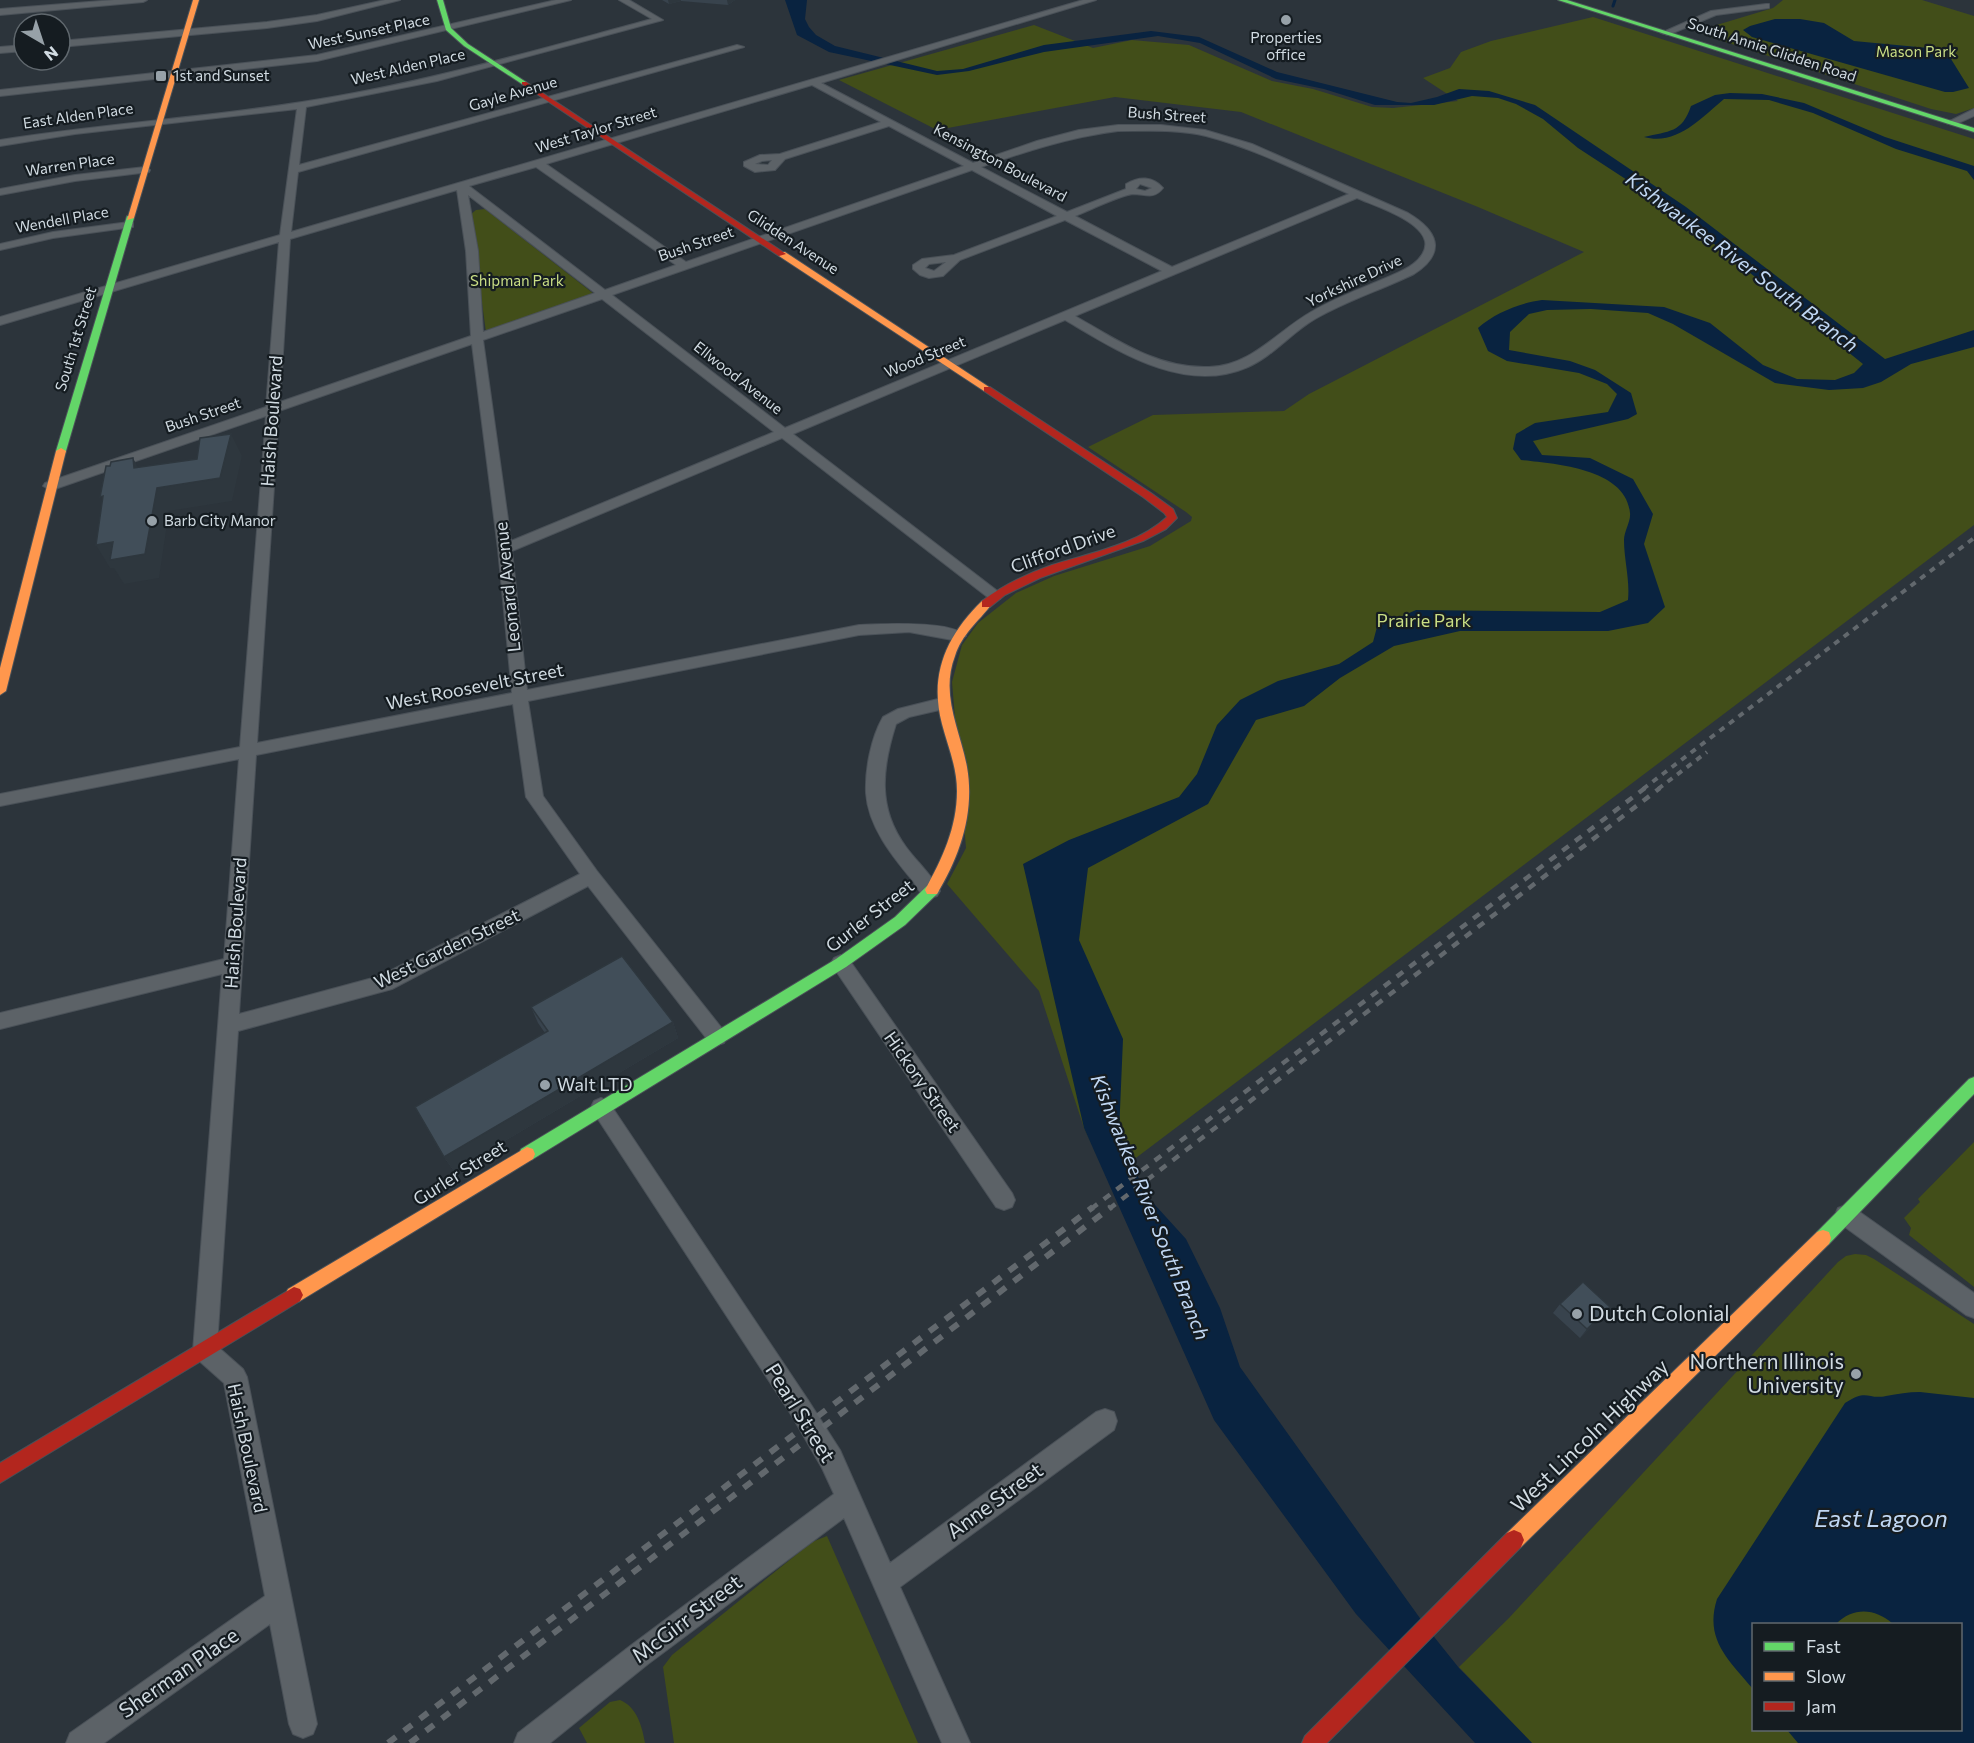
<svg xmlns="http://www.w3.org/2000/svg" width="1974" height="1743" font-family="Commissioner,sans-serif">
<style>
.green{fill:#424e19;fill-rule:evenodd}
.water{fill:#092340}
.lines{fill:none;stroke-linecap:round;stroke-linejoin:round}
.stream{stroke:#092340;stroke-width:3}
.street-casing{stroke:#4a5158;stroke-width:2}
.fast-casing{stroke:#4a5158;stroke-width:2}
.slow-casing{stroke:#4a5158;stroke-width:2}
.jam-casing{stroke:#4a5158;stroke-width:2}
.street{fill:#5c6267;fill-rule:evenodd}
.fast{fill:#63d668;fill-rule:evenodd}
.slow{fill:#ff974d;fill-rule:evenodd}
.jam{fill:#b3261e;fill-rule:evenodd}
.rail-far2{stroke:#62686d;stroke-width:4;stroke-dasharray:6 6;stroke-linecap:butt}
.rail-far1{stroke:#62686d;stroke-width:4.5;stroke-dasharray:8 8;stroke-linecap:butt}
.rail{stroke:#62686d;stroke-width:6;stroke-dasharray:10 10;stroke-linecap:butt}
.wall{fill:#38434d}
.shaded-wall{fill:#2e373e}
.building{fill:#414e59;stroke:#2e373e;stroke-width:1.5}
.poi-dot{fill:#97a1a8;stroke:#151c21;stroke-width:2}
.labels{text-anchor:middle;stroke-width:4.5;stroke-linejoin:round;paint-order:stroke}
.far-street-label{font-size:15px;fill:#d1dbe2;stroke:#151c21}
.far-poi-label{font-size:15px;fill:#d1dbe2;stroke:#151c21;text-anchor:start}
.far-park-label{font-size:15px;fill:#cade85;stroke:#151c21}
.street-label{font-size:18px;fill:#d1dbe2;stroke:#151c21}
.park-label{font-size:18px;fill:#cade85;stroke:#151c21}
.poi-label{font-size:18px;fill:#d1dbe2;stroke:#151c21;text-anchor:start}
.water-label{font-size:20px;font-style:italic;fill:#c0d7f3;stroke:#151c21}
.near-poi-label{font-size:21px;fill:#d1dbe2;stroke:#151c21;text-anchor:start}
.near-street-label{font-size:21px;fill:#d1dbe2;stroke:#151c21}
.near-water-label{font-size:24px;font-style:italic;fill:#c0d7f3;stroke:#151c21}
</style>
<rect width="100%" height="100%" fill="#2c343b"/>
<!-- green -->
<path class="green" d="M1783,0H1922L1974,16V108L1956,114L1931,109L1704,35L1703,31L1710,27L1773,8Z
M1593,17L1974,139V525L1108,1179L1084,1128L1039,991L947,884L966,848L952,682L962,645L978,623L1016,593L1054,576L1150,546L1191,521L1192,517L1186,512L1088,447L1153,415L1284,411L1309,394L1584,252L1478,207L1241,112L1115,97L937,130L839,80L1034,25L1093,48L1132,40L1189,45L1272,81L1313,89L1372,107L1393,108L1458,101L1423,78L1450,68L1461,52L1491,41Z
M485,209L594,294L486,332L470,215L476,210Z
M1974,1142V1287L1909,1235L1911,1228L1904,1218L1920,1202L1918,1199Z
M1855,1254L1866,1255L1874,1259L1974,1324V1743H1532L1459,1667L1509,1618L1838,1262L1846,1256ZM1754,1624H1960V1730H1754Z
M827,1536L918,1743H674L663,1667L672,1655L812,1542Z
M620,1700C637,1707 642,1726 645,1743H587L579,1728L610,1702Z"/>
<!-- water -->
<path class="water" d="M785,0H807L805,19L809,27L816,35L835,46L937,71L963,69L1044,45L1151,31L1199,37L1277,72L1397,102L1411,103L1437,97L1459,89L1489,91L1535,105L1686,207L1885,359L1974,330V347L1911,364L1881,382L1863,388L1829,390L1775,383L1673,324L1648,313L1591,309L1547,310L1529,314L1510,332L1509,350L1570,361L1595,370L1631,393L1637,414L1628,419L1533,441L1542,455L1590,458L1633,479L1653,514L1644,544L1665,607L1648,623L1608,631H1460L1394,646L1340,678L1304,706L1256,720L1208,804L1088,868L1079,940L1123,1039L1119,1133L1146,1195L1186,1239L1220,1308L1240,1367L1427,1628L1459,1668L1532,1743H1475L1356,1614L1214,1420L1084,1128L1023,864L1069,840L1179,797L1197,774L1217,725L1240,700L1278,681L1339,664L1373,642L1377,627L1416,610L1600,612L1628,600C1630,579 1624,560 1624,540C1624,531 1631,521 1630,513C1626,468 1554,464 1521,460L1513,449L1516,434L1535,423L1608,412L1617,394L1607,384L1579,373L1507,361L1488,351L1478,328C1495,313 1520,303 1542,300L1664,307L1710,323L1763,365L1797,379L1835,380L1854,373L1863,364L1667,206L1578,148L1543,119L1516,104L1498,98L1472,96L1434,105H1375L1324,89L1276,79L1200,43L1158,36L1044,52L969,71L937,75L829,52L797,35Z
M1775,19H1800L1824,23L1854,41L1928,48L1951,59L1969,88L1953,92H1945L1752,37L1743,30L1750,26Z
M1730,93L1762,94L1804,103L1885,137L1974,166V180L1967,171L1896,149L1813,113L1769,100L1724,99C1701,118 1677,146 1644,137C1669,131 1682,133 1691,106L1715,95Z
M1920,1392L1974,1398V1743H1798L1787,1730H1960V1624H1893C1875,1608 1853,1607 1836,1624H1754L1753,1689C1729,1660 1704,1640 1717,1599L1845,1403C1868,1388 1867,1400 1886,1396C1898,1394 1908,1392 1920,1392Z"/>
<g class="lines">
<!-- stream -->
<path class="stream" d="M1613,6L1615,0"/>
<defs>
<path id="street" d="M114,0H147L143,2L0,15V9Z
M385,0H400L317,21L267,28L60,47V41L267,22L317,15Z
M556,0H571L317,61L0,96V90L317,55Z
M619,0H629L663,20L437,81L306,107L299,165L737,45L744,47L298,172L291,232L1083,0H1096L821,83L973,163L1037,141L1079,130L1118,125H1161L1205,130L1252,144L1408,213C1437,230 1448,252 1414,274C1381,290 1346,301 1315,319C1291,333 1273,356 1248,367C1184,395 1118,351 1065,320L793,434L1000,593L1002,596L1000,599H990L782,438L512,551L527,690L859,625C879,624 953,620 966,636L958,641L909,632L859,635L528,701L543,796L597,871L724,1031L727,1037L724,1043L717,1045L710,1043L588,886L392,989L238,1031L217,1346L243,1369L247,1377L317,1724L313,1734L303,1738L293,1734L289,1724L270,1624L104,1743H66L70,1733L265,1596L224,1383L197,1359L193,1351L222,974L0,1029V1013L224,959L239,759L0,806V794L240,747L266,416L55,489L50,490L43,486L45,483L266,407L279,242L0,325V317L280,235L297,109L75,134L0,146V140C100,124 202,118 302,102C421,84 536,50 652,19ZM812,85L881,122L780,154L760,155L744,162V166L755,172L775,170L785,159L889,126L964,166L686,262L546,164ZM1118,131C1147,131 1178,129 1206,136C1256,149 1302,173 1349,194L1172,267L1075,216C1088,211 1121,195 1133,194C1145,194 1154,200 1163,188C1153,176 1139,176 1126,184V189L1067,212L981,167C1027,151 1070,137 1118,131ZM772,160L768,165L755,164L762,161ZM536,167L676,265L605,290L469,186ZM972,170L1057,216L954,255L922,259L913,265V269L920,275L929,278L943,276L960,260L1065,220L1162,271L785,428L612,295ZM1140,184L1152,188L1145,191L1136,189ZM457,190L466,251L471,336L280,402L290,239ZM468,195L595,293L483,332L478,251ZM1357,198C1375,206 1420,220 1425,241C1427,250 1420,259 1413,264C1404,271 1392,275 1381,280C1357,290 1333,299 1311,312C1276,332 1251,366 1209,367C1158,369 1117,340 1075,316ZM946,262L934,271L925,268L929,264ZM602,299L774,432L511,541L483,340ZM472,344L498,549L512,693L257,743L279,411ZM513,704L526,797L580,874L380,976L239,1014L256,755Z
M1766,4H1769V8L1716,15L1668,35L1661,33L1711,11Z
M24,45V51L0,53V47Z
M1974,109V116L1954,125L1946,123Z
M145,167L150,170L149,172L75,181L0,195V189L75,175Z
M129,222L133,223V227L53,238L0,250V244L53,232Z
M942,698L948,700L950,704L948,708L909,717L896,724C882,768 877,808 906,847C917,862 932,875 940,891L937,896C933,897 929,899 924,896C920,893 916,886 913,881C892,856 868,826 866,793C865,769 871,738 883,717L898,709Z
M841,955L848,958L1012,1193L1015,1200L1012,1207L1004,1210L996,1207L834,968L831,963L834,958Z
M601,1098L608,1101L808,1400L840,1450L890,1563L1096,1412L1105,1409L1114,1412L1117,1421L1114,1430L900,1587L970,1743H942L844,1518L648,1664L550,1743H514L518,1733L630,1646L834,1494L822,1468L792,1416L594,1113L591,1107L594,1101Z
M1846,1205L1854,1208L1974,1293V1318L1966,1315L1838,1222L1835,1215L1838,1208Z"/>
<path id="fast" d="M437,0H443L451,28L468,44L526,82V84H522L464,46L446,30Z
M1558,0H1567L1974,128V132Z
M127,216L134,218L66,451L65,453H57L56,451Z
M932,885L937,886L939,890L937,894L905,925L846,967L533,1159L527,1161L521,1159L519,1154L521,1149L836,959L895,917L927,886Z
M1974,1077V1094L1829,1244L1823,1246L1817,1244L1815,1238L1817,1232L1969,1079Z"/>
<path id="slow" d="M193,0H199L134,218L127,220Z
M779,252H785L992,389L984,391L779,256Z
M61,448L66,451L6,691L0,695V668L56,451Z
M986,600L992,604C978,622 962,634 955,656C940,695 960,729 967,767C975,812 960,856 937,894H927L925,890C942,859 957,828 957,791C957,767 948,747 942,724C929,675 946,636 982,601Z
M527,1147L533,1149L535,1154L533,1159L300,1301L294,1303L288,1301L285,1295L288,1289Z
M1823,1230L1829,1232L1831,1238L1829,1244L1521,1547L1514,1550L1507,1547L1504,1540L1507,1533L1817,1232Z"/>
<path id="jam" d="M522,82H526L786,254L779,256L522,84Z
M984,387H990L1151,493L1173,509L1177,518L1166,529L1143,541L1040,578L1005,595L990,607H982V601C1004,585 1026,574 1052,565C1089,553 1137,545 1167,517L1164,513L1143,497L984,391Z
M294,1287L300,1289L303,1295L300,1301L0,1483V1463Z
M1514,1530L1521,1533L1524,1540L1521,1547L1327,1743H1302L1305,1736L1507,1533Z"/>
</defs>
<!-- street casing -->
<use href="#street" class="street-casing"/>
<!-- fast casing -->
<use href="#fast" class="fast-casing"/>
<!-- slow casing -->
<use href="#slow" class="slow-casing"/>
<!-- jam casing -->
<use href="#jam" class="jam-casing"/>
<!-- street -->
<use href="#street" class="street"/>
<!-- fast -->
<use href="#fast" class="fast"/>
<!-- slow -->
<use href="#slow" class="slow"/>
<!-- jam -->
<use href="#jam" class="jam"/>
<!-- rail-far2 -->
<path class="rail-far2" d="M1643,789L1974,538
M1658,789L1707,752"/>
<!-- rail-far1 -->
<path class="rail-far1" d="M1091,1209L1645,788
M1109,1209L1660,788"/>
<!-- rail -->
<path class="rail" d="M388,1743L1093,1207
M410,1743L1111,1207"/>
</g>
<!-- wall -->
<path class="wall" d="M662,0H735L728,5L681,1L669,4Z
M531,1007L673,1022L678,1038L454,1171L444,1157L545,1033L538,1023Z
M1560,1304L1610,1307L1580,1338L1553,1313Z"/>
<!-- shaded-wall -->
<path class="shaded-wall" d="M668,0H681V1L669,4Z
M727,0H735L728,5Z
M231,434L242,456L232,501L169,511L159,578L124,584L114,568H110L96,545L113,542L157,488Z
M133,458L145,481L134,468Z
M673,1022L678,1038L454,1171L444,1157Z
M1610,1307L1602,1316L1580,1338L1587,1329Z"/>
<!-- building -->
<path class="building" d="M231,434L220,478L157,488L145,554L110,560L113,542L96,545L103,496L100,497L106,466H110L111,462L133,458L134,468L197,459L200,438Z
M622,956L673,1022L444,1157L415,1107L548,1031L531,1007Z
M1583,1282L1610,1307L1587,1329L1560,1304Z"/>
<!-- markers -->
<g class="poi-dot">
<circle cx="1286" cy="20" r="6"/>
<rect x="155" y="70" width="12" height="12" rx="3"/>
<circle cx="152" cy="521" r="6"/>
<circle cx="545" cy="1085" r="6"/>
<circle cx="1577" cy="1314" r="6"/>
<circle cx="1856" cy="1374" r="6"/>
</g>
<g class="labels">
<!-- far-street labels -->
<g class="far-street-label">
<text transform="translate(369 32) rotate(-12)" y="5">West Sunset Place</text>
<text transform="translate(1772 50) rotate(18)" y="5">South Annie Glidden Road</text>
<text transform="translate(408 67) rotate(-13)" y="5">West Alden Place</text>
<text transform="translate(513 94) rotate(-16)" y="5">Gayle Avenue</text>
<text transform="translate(1167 115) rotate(4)" y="5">Bush Street</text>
<text transform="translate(78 116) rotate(-8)" y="5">East Alden Place</text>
<text transform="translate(596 130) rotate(-17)" y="5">West Taylor Street</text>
<text transform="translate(1000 163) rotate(28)" y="5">Kensington Boulevard</text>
<text transform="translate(70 165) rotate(-8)" y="5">Warren Place</text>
<text transform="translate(62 220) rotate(-10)" y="5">Wendell Place</text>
<text transform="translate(793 242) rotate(33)" y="5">Glidden Avenue</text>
<text transform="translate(696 244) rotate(-19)" y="5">Bush Street</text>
<text transform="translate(1354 281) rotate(-25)" y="5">Yorkshire Drive</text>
<text transform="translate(76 339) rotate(-73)" y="5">South 1st Street</text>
<text transform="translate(925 357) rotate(-22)" y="5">Wood Street</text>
<text transform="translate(738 378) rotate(38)" y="5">Ellwood Avenue</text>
<text transform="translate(203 415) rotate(-19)" y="5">Bush Street</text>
</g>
<!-- far-poi labels -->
<g class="far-poi-label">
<text x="1286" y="43" text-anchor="middle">Properties<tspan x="1286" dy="17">office</tspan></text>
<text x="173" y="81">1st and Sunset</text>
<text x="164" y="526">Barb City Manor</text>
</g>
<!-- far-park labels -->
<g class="far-park-label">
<text x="1916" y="57">Mason Park</text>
<text x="517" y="286">Shipman Park</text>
</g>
<!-- street labels -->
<g class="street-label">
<text transform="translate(272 421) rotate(-86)" y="6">Haish Boulevard</text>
<text transform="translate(1063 549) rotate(-20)" y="6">Clifford Drive</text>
<text transform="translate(508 587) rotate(-96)" y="6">Leonard Avenue</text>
<text transform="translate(475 687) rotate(-11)" y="6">West Roosevelt Street</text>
<text transform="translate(870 916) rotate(-38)" y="6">Gurler Street</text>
<text transform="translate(236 923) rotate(-86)" y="6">Haish Boulevard</text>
<text transform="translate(447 949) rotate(-26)" y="6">West Garden Street</text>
<text transform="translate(922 1082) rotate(55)" y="6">Hickory Street</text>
<text transform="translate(460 1173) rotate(-32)" y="6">Gurler Street</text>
<text transform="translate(247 1448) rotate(78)" y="6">Haish Boulevard</text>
</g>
<!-- park labels -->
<g class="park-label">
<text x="1424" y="627">Prairie Park</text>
</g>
<!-- poi labels -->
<g class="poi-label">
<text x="557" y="1091">Walt LTD</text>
</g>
<!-- water labels -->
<g class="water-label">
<text transform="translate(1742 262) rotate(37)" y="7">Kishwaukee River South Branch</text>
<text transform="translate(1150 1207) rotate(68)" y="7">Kishwaukee River South Branch</text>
</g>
<!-- near-poi labels -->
<g class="near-poi-label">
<text x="1589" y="1321">Dutch Colonial</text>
<text x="1844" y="1369" text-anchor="end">Northern Illinois<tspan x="1844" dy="24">University</tspan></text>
</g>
<!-- near-street labels -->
<g class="near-street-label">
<text transform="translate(800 1413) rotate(58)" y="7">Pearl Street</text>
<text transform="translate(1590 1436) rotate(-44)" y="7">West Lincoln Highway</text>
<text transform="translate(995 1501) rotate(-36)" y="7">Anne Street</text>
<text transform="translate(687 1619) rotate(-37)" y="7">McGirr Street</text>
<text transform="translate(179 1673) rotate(-35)" y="7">Sherman Place</text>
</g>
<!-- near-water labels -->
<g class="near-water-label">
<text x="1881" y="1527">East Lagoon</text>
</g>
</g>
<!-- legend -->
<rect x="1752" y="1623" width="210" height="108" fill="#151c21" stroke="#60686e" stroke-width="1.5"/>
<rect x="1764" y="1642" width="30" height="9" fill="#63d668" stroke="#60686e" stroke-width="1.5"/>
<text x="1806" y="1653" font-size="18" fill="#d1dbe2">Fast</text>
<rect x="1764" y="1672" width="30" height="9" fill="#ff974d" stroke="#60686e" stroke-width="1.5"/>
<text x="1806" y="1683" font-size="18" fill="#d1dbe2">Slow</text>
<rect x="1764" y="1702" width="30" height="9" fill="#b3261e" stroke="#60686e" stroke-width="1.5"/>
<text x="1806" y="1713" font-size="18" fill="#d1dbe2">Jam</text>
<!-- north arrow -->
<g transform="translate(42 42) rotate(141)"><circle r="28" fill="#151c21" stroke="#60686e" stroke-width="1.5"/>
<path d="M0-4.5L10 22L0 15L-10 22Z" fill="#97a1a8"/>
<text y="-9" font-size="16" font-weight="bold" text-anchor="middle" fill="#d1dbe2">N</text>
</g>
</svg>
